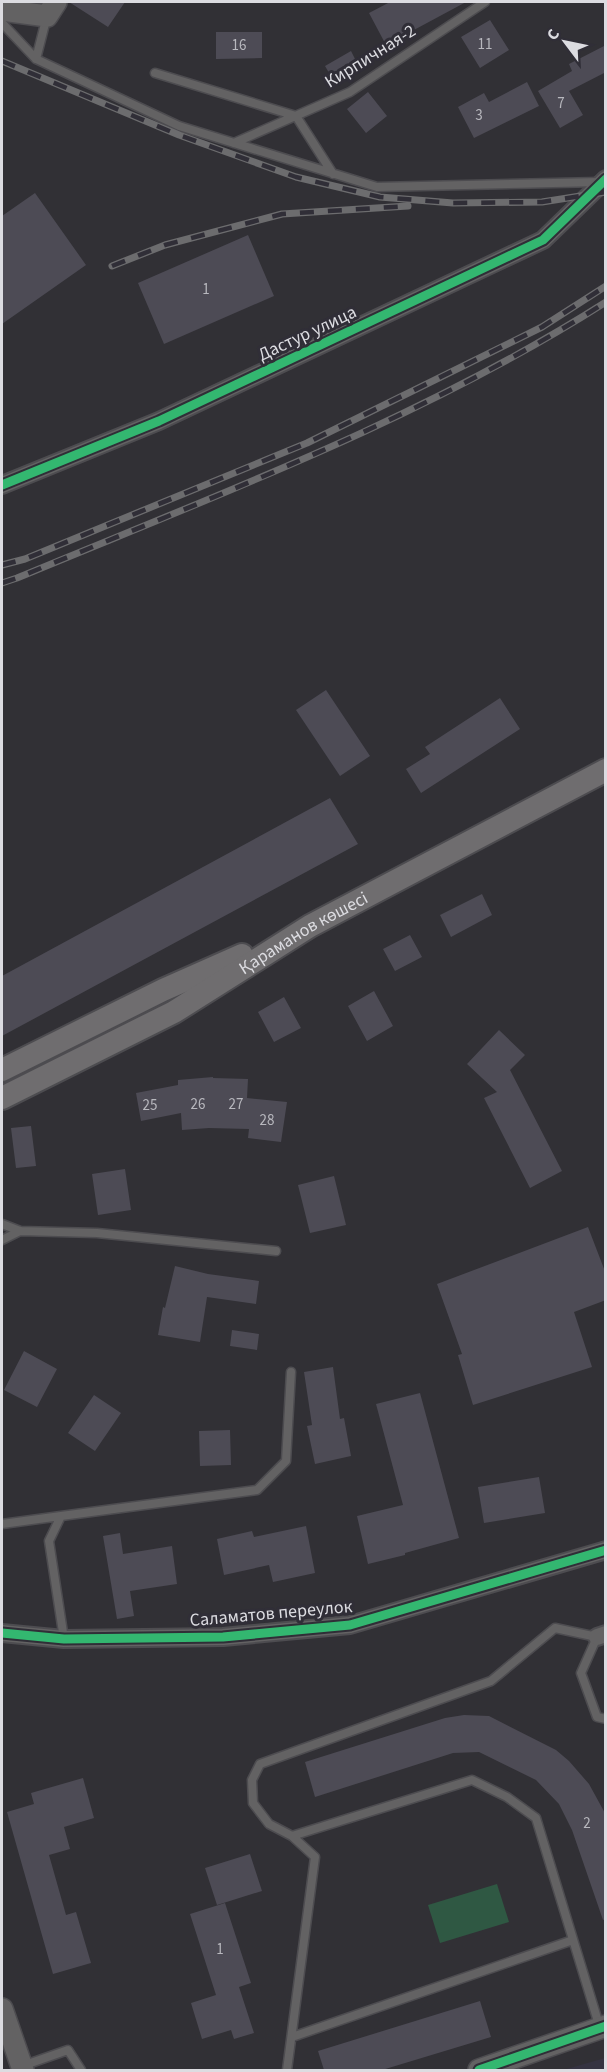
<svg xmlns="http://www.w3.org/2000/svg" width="607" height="2072" font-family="'Source Sans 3',sans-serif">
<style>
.built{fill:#353341}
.green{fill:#2f5843}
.building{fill:#4d4b55}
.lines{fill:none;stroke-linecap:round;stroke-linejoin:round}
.service-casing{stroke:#4d4c50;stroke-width:11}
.minor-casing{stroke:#4d4c50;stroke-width:20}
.tertiary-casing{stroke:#4d4c50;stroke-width:24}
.secondary-casing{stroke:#4d4c50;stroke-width:26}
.service{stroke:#636263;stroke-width:8}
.minor{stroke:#636263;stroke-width:16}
.tertiary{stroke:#636263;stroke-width:21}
.secondary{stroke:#6f6d6f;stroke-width:22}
.rail-casing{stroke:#6c6c6e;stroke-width:7}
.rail{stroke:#302e37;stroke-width:4.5;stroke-dasharray:14;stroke-linecap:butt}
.cycleway-casing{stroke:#302e37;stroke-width:13}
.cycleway{stroke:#33b770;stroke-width:9}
.labels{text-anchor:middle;stroke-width:6;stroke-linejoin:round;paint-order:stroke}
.number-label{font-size:15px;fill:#b8b8be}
.street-label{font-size:18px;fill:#dcdce1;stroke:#302e37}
</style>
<rect width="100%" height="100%" fill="#313035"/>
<!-- built -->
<path class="built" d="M605,2058V2070H563Z"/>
<!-- green -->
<path class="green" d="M497,1884L509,1922L440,1943L428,1905Z"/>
<!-- building -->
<path class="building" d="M69,2H125L108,27Z
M390,2H466L386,45L369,13Z
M490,20L509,50L480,68L461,37Z
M216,32H262V58L216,59Z
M606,45V72L569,91L583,115L560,128L538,91L572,71L569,64Z
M351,51L360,69L335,83L325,66Z
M527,82L539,106L474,138L458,107L484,93L489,102Z
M368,92L387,116L366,133L347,109Z
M35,193L86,265L2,324V216Z
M248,235L274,296L164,344L138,283Z
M326,690L370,756L340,776L296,710Z
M500,698L520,729L421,793L406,769L430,754L425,747Z
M330,798L358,844L2,1036V976Z
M482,894L492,915L451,937L440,915Z
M410,935L422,957L395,971L383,949Z
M374,991L393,1026L367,1041L348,1006Z
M284,997L301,1028L274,1042L258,1012Z
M499,1030L525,1055L510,1070L562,1171L530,1188L484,1098L497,1092L467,1064Z
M213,1077V1078L248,1079L247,1098L287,1102L281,1142L248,1138L249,1129L209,1128L182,1130L181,1113L141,1121L136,1093L178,1085V1080Z
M31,1126L36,1166L16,1168L11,1128Z
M125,1169L131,1210L98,1215L92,1174Z
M334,1176L346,1225L310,1233L298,1185Z
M588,1227L606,1274V1300L574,1312L592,1367L473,1405L458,1355L462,1354L437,1284Z
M175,1266L208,1274L259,1281L256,1304L207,1297L200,1342L158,1335L163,1307L165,1308Z
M232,1330L259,1334L257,1350L230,1346Z
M24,1351L57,1369L37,1407L4,1390Z
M333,1367L340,1419L344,1418L351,1456L315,1464L307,1426L312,1425L304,1372Z
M420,1393L459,1538L405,1553V1555L368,1564L357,1516L403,1505L376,1404Z
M94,1395L121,1413L95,1451L68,1433Z
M230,1430L231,1465L200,1466L199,1431Z
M539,1477L545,1513L484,1523L478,1487Z
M306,1526L315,1573L273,1582L269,1565L224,1575L217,1539L252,1531L254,1537Z
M120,1533L123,1554L172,1546L177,1584L130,1591L134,1616L117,1619L103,1536Z
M464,1715L489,1716L556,1750L569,1761L589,1784L606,1815V1919L603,1920L572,1830L559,1804L536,1780L479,1752L453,1753L315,1797L305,1762L445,1718Z
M83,1778L94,1818L64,1827L70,1849L49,1855L66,1915L76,1912L91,1963L53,1974L7,1812L34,1804L31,1793Z
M250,1854L262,1891L217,1905L205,1868Z
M225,1903L251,1983L239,1987L254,2033L234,2039L231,2030L202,2039L191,2003L216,1995L190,1914Z
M480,2001L491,2037L382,2070H324L318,2051Z"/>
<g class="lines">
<defs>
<path id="service" d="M2,23L36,59L179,126L377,187L600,182
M36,59L47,16
M155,73L296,116L333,174
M234,143L350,92L485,2
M2,1224L20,1231L97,1233L276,1251
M2,1240L20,1231
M2,1524L61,1516
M64,1639L49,1541L61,1516L257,1490L286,1461L291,1372
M292,1836L472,1780L507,1797L536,1818L600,2028
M292,2037L573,1940
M22,2066L68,2050L81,2070
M287,2070L315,1857L292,1836L269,1824L253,1803L252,1780L260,1764L491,1681L555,1628L597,1637L581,1673L597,1717L606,1719"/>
<path id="minor" d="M2,485L159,421L543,240L606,179
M2,1633L64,1639L223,1637L350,1625L606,1550
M597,1637L606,1634"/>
<path id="tertiary" d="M2,10L47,16L56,2
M2,2009L23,2070
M479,2070L606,2026"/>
<g id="secondary">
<path d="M2,1070L163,990L242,955"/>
<path id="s1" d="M2,1098L174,1012L310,926L606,770"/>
</g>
</defs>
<!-- service casing -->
<use href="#service" class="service-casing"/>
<!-- minor casing -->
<use href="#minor" class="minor-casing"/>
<!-- tertiary casing -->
<use href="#tertiary" class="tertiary-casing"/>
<!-- secondary casing -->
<use href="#secondary" class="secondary-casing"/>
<!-- service -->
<use href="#service" class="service"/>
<!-- minor -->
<use href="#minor" class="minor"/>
<!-- tertiary -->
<use href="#tertiary" class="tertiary"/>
<!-- secondary -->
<use href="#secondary" class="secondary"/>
<defs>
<path id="rail" d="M2,61L179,135L296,177L380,197L453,203L542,202L606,192
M112,266L165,245L282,214L408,206
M2,565L25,559L307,443L542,327L606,286
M2,583L17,578C217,495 422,419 606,302"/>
</defs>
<!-- rail casing -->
<use href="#rail" class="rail-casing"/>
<!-- rail -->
<use href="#rail" class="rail"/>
<defs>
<path id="cycleway" d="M2,485L159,421L543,240L606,179
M2,1633L64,1639L223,1637L350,1625L606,1550
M479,2070L606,2026"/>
</defs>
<!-- cycleway casing -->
<use href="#cycleway" class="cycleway-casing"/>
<!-- cycleway -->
<use href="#cycleway" class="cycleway"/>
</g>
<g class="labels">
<!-- number labels -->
<g class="number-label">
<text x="485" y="49">11</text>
<text x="239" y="50">16</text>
<text x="561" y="108">7</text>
<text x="479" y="120">3</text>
<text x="206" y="294">1</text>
<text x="198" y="1109">26</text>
<text x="236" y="1109">27</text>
<text x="150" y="1110">25</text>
<text x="267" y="1125">28</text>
<text x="587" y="1828">2</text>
<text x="220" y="1954">1</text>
</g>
<!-- street labels -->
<g class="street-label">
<text transform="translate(370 56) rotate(-32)" y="6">Кирпичная-2</text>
<text transform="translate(307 333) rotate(-25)" y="6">Дастур улица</text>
<text dy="6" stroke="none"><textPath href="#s1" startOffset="344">Қараманов көшесі</textPath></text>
<text transform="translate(271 1613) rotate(-5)" y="6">Саламатов переулок</text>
</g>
</g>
<!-- border -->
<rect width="607" height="2072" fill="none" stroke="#dcdce1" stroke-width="6"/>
<!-- north arrow -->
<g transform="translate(565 42) rotate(302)" stroke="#302e37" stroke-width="4.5" paint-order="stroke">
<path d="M0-4.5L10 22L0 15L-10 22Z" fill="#dcdce1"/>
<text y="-9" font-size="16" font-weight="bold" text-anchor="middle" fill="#dcdce1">С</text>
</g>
</svg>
